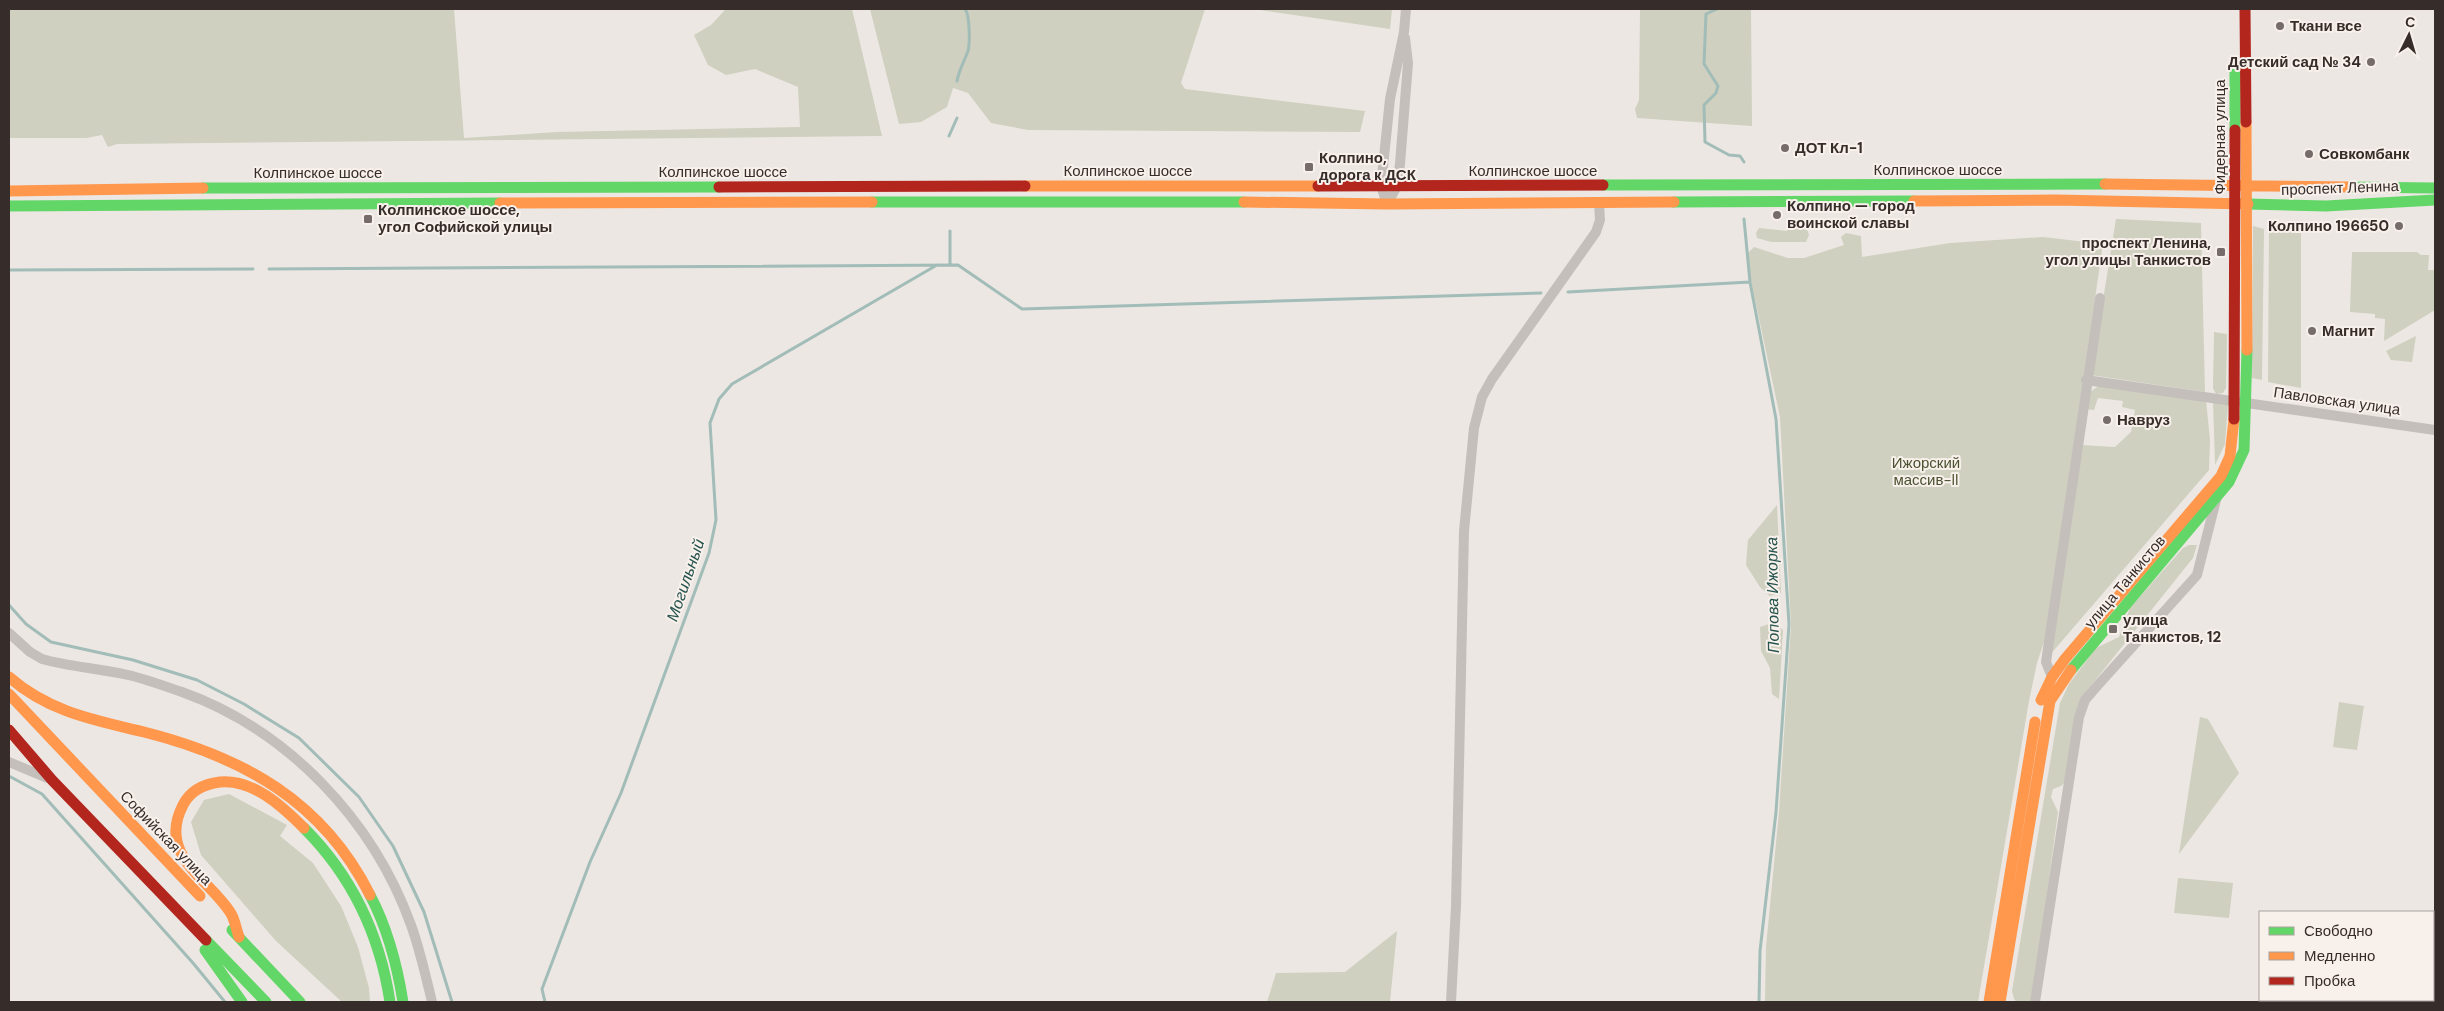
<svg xmlns="http://www.w3.org/2000/svg" width="2444" height="1011" font-family="'DM Sans',sans-serif">
<style>
.green{fill:#cfd0bf}
.lines{fill:none;stroke-linecap:round;stroke-linejoin:round}
.stream{stroke:#a2bcb8;stroke-width:3}
.street{stroke:#c5bfbc;stroke-width:10}
.fast{stroke:#63d668;stroke-width:11}
.slow{stroke:#ff974d;stroke-width:11}
.jam{stroke:#b3261e;stroke-width:11}
.poi-dot{fill:#766d6b;stroke:#f8f0eb;stroke-width:2}
.labels{text-anchor:middle;stroke-width:4;stroke-linejoin:round;paint-order:stroke}
.poi-label{font-size:15px;font-weight:bold;fill:#362c2a;stroke:#f8f0eb;text-anchor:start}
.street-label{font-size:15px;fill:#362c2a;stroke:#f8f0eb}
.park-label{font-size:15px;fill:#4a5131;stroke:#f8f0eb}
.water-label{font-size:16px;font-style:italic;fill:#25534e;stroke:#f8f0eb}
</style>
<rect width="100%" height="100%" fill="#ece7e3"/>
<!-- green -->
<path class="green" d="M9,9H454L464,138L557,132L800,127L798,87L755,69L726,75L708,65L694,35L711,25L724,11V9H852L882,136L117,144L108,147L102,135L86,138H9Z
M870,9H1205L1181,83L1185,89L1365,111L1360,132L1028,130L991,123L968,93L953,88L947,107L921,122L899,124Z
M1253,9H1392L1390,29Z
M1640,9H1751L1752,126L1637,118L1635,109L1639,100Z
M2116,219L2201,223L2205,392L2091,375Z
M1788,222C1799,223 1806,224 1809,235L1806,242H1771L1757,238L1756,233L1759,228L1787,231Z
M2301,222V388L2268,382L2269,224Z
M2253,226L2264,229L2262,380L2252,378Z
M1846,233L1861,236L1862,257L1950,243L2043,237L2103,244L2045,639L2037,663L2029,701L1978,1002H1765L1766,947L1779,812L1791,625L1780,417L1750,276L1748,253L1754,247L1788,258H1804L1844,245L1841,237Z
M2352,252H2417L2421,255H2429L2428,270H2435V310L2384,341L2385,319L2375,318V314L2350,312Z
M2214,332L2227,334L2226,388L2223,393L2216,394L2213,388Z
M2416,336L2412,362L2391,360L2386,351Z
M2100,385L2206,400L2210,440L2209,470L2049,656L2081,445L2115,447L2131,432L2135,410L2122,407L2123,401L2098,398L2094,410L2084,409L2087,394Z
M2213,402L2228,404L2225,444L2215,465Z
M1777,505L1781,593L1770,596L1760,587L1746,565L1748,540Z
M2189,545H2197L2193,558L2085,693L2066,781L2061,786L2053,789L2051,797L2058,812L2033,997L2030,1002H2017L2014,999L2012,991L2060,703L2069,684L2096,648L2119,637L2130,608L2183,548Z
M1772,623L1783,630L1779,699L1772,694L1770,668L1761,651L1760,627Z
M2339,702L2364,706L2357,750L2333,747Z
M2200,717L2208,719L2239,773L2179,854Z
M229,794L287,825L280,836L313,863L341,906L358,947L369,988L370,1002H342L276,941L201,855L191,822L204,800Z
M2178,878L2233,883L2229,918L2174,913Z
M1397,931L1390,1002H1267L1276,973L1345,972Z"/>
<g class="lines">
<!-- stream -->
<path class="stream" d="M1717,9L1706,14L1704,64L1718,86L1716,93L1704,105L1705,142L1729,155L1740,156L1744,162
M957,81C959,70 964,62 968,51C970,44 970,15 965,9
M949,136L957,118
M1744,219L1750,282L1776,419L1789,624L1776,812L1760,951L1759,1002
M950,265V231
M269,269L958,265L1022,309L1541,293
M9,270L253,269
M1568,292L1750,282
M9,605L26,624L51,642L133,660L197,680L244,704L299,738L359,797L393,846L424,912L452,1002
M9,776L42,794L193,963L225,1002
M545,1002L542,989L590,862L621,793L709,553L716,520L710,423L719,399L732,384L937,265"/>
<!-- street -->
<path class="street" d="M1387,204L1381,186L1390,99L1404,32L1406,9
M1387,204L1397,186L1400,164L1408,63L1405,38
M2086,380L2435,430
M9,633L30,652L42,659C70,667 99,668 128,675C146,679 164,686 182,692C288,730 373,820 411,925C420,950 426,977 432,1002
M2052,677L2046,662L2100,298
M9,762L47,778
M1451,1002L1456,906L1464,531L1474,428L1482,397L1492,379L1596,232L1600,220L1599,203
M2035,1002L2079,717L2085,700L2098,685L2197,575L2216,500"/>
<!-- fast -->
<path class="fast" d="M2235,130V65
M1603,185L2105,184
M2349,187L2435,188
M203,188L719,187
M872,202H1244
M1674,202L1914,201
M2248,204L2326,206L2435,200
M9,206L500,203
M2071,670L2229,482L2244,450L2247,350
M304,828C352,876 380,936 390,1002
M370,895C388,929 397,964 403,1002
M232,930L300,1002
M206,940L266,1002
M205,950L242,1002"/>
<!-- slow -->
<path class="slow" d="M2246,122L2247,350
M2105,184L2349,187
M1025,186H1318
M9,191L203,188
M1914,201L2056,200L2248,204
M1244,202L1387,204L1674,202
M500,203L872,202
M9,677C49,712 94,720 144,732C243,757 323,801 370,895
M9,694L200,896
M2041,700L2052,677L2065,659L2221,476L2230,456L2234,419
M239,937C236,929 235,919 230,912C208,878 157,855 183,805C190,791 204,784 220,782C253,779 282,806 304,828
M1989,1002L2035,722
M2000,1002L2050,701L2071,670"/>
<!-- jam -->
<path class="jam" d="M2245,9L2246,122
M1318,186L1603,185
M719,187L1025,186
M2234,419L2235,130
M9,730L52,780L206,940"/>
</g>
<!-- markers -->
<g class="poi-dot">
<circle cx="2280" cy="26" r="5"/>
<circle cx="2371" cy="62" r="5"/>
<circle cx="1785" cy="148" r="5"/>
<circle cx="2309" cy="154" r="5"/>
<rect x="1304" y="162" width="10" height="10" rx="2.5"/>
<circle cx="1777" cy="215" r="5"/>
<rect x="363" y="214" width="10" height="10" rx="2.5"/>
<circle cx="2399" cy="226" r="5"/>
<rect x="2216" y="247" width="10" height="10" rx="2.5"/>
<circle cx="2312" cy="331" r="5"/>
<circle cx="2107" cy="420" r="5"/>
<rect x="2108" y="624" width="10" height="10" rx="2.5"/>
</g>
<g class="labels">
<!-- poi labels -->
<g class="poi-label">
<text x="2290" y="31">Ткани все</text>
<text x="2361" y="67" text-anchor="end">Детский сад № 34</text>
<text x="1795" y="153">ДОТ Кл-1</text>
<text x="2319" y="159">Совкомбанк</text>
<text x="1319" y="163">Колпино,<tspan x="1319" dy="17">дорога к ДСК</tspan></text>
<text x="1787" y="211">Колпино — город<tspan x="1787" dy="17">воинской славы</tspan></text>
<text x="378" y="215">Колпинское шоссе,<tspan x="378" dy="17">угол Софийской улицы</tspan></text>
<text x="2389" y="231" text-anchor="end">Колпино 196650</text>
<text x="2211" y="248" text-anchor="end">проспект Ленина,<tspan x="2211" dy="17">угол улицы Танкистов</tspan></text>
<text x="2322" y="336">Магнит</text>
<text x="2117" y="425">Навруз</text>
<text x="2123" y="625">улица<tspan x="2123" dy="17">Танкистов, 12</tspan></text>
</g>
<!-- street labels -->
<g class="street-label">
<text transform="translate(2220 137) rotate(-90)" y="5">Фидерная улица</text>
<text x="1938" y="175">Колпинское шоссе</text>
<text x="1128" y="176">Колпинское шоссе</text>
<text x="1533" y="176">Колпинское шоссе</text>
<text x="723" y="177">Колпинское шоссе</text>
<text x="318" y="178">Колпинское шоссе</text>
<text transform="translate(2340 188) rotate(-2)" y="5">проспект Ленина</text>
<text transform="translate(2337 401) rotate(8)" y="5">Павловская улица</text>
<text transform="translate(2125 582) rotate(-50)" y="5">улица Танкистов</text>
<text transform="translate(166 838) rotate(46)" y="5">Софийская улица</text>
</g>
<!-- park labels -->
<g class="park-label">
<text x="1926" y="468">Ижорский<tspan x="1926" dy="17">массив-II</tspan></text>
</g>
<!-- water labels -->
<g class="water-label">
<text transform="translate(685 580) rotate(-71)" y="6">Могильный</text>
<text transform="translate(1772 595) rotate(-91)" y="6">Попова Ижорка</text>
</g>
</g>
<!-- border -->
<rect width="2444" height="1011" fill="none" stroke="#362c2a" stroke-width="20"/>
<!-- legend -->
<rect x="2259" y="911" width="175" height="90" fill="#f8f0eb" stroke="#aaa29e"/>
<rect x="2269" y="927" width="25" height="8" fill="#63d668" stroke="#aaa29e"/>
<text x="2304" y="936" font-size="15" fill="#362c2a">Свободно</text>
<rect x="2269" y="952" width="25" height="8" fill="#ff974d" stroke="#aaa29e"/>
<text x="2304" y="961" font-size="15" fill="#362c2a">Медленно</text>
<rect x="2269" y="977" width="25" height="8" fill="#b3261e" stroke="#aaa29e"/>
<text x="2304" y="986" font-size="15" fill="#362c2a">Пробка</text>
<!-- north arrow -->
<g transform="translate(2409 35) rotate(5)" stroke="#f8f0eb" stroke-width="4" paint-order="stroke">
<path d="M0-4L9 19L0 12L-9 19Z" fill="#362c2a"/>
<text y="-8" font-size="14" font-weight="bold" text-anchor="middle" fill="#362c2a">С</text>
</g>
</svg>
